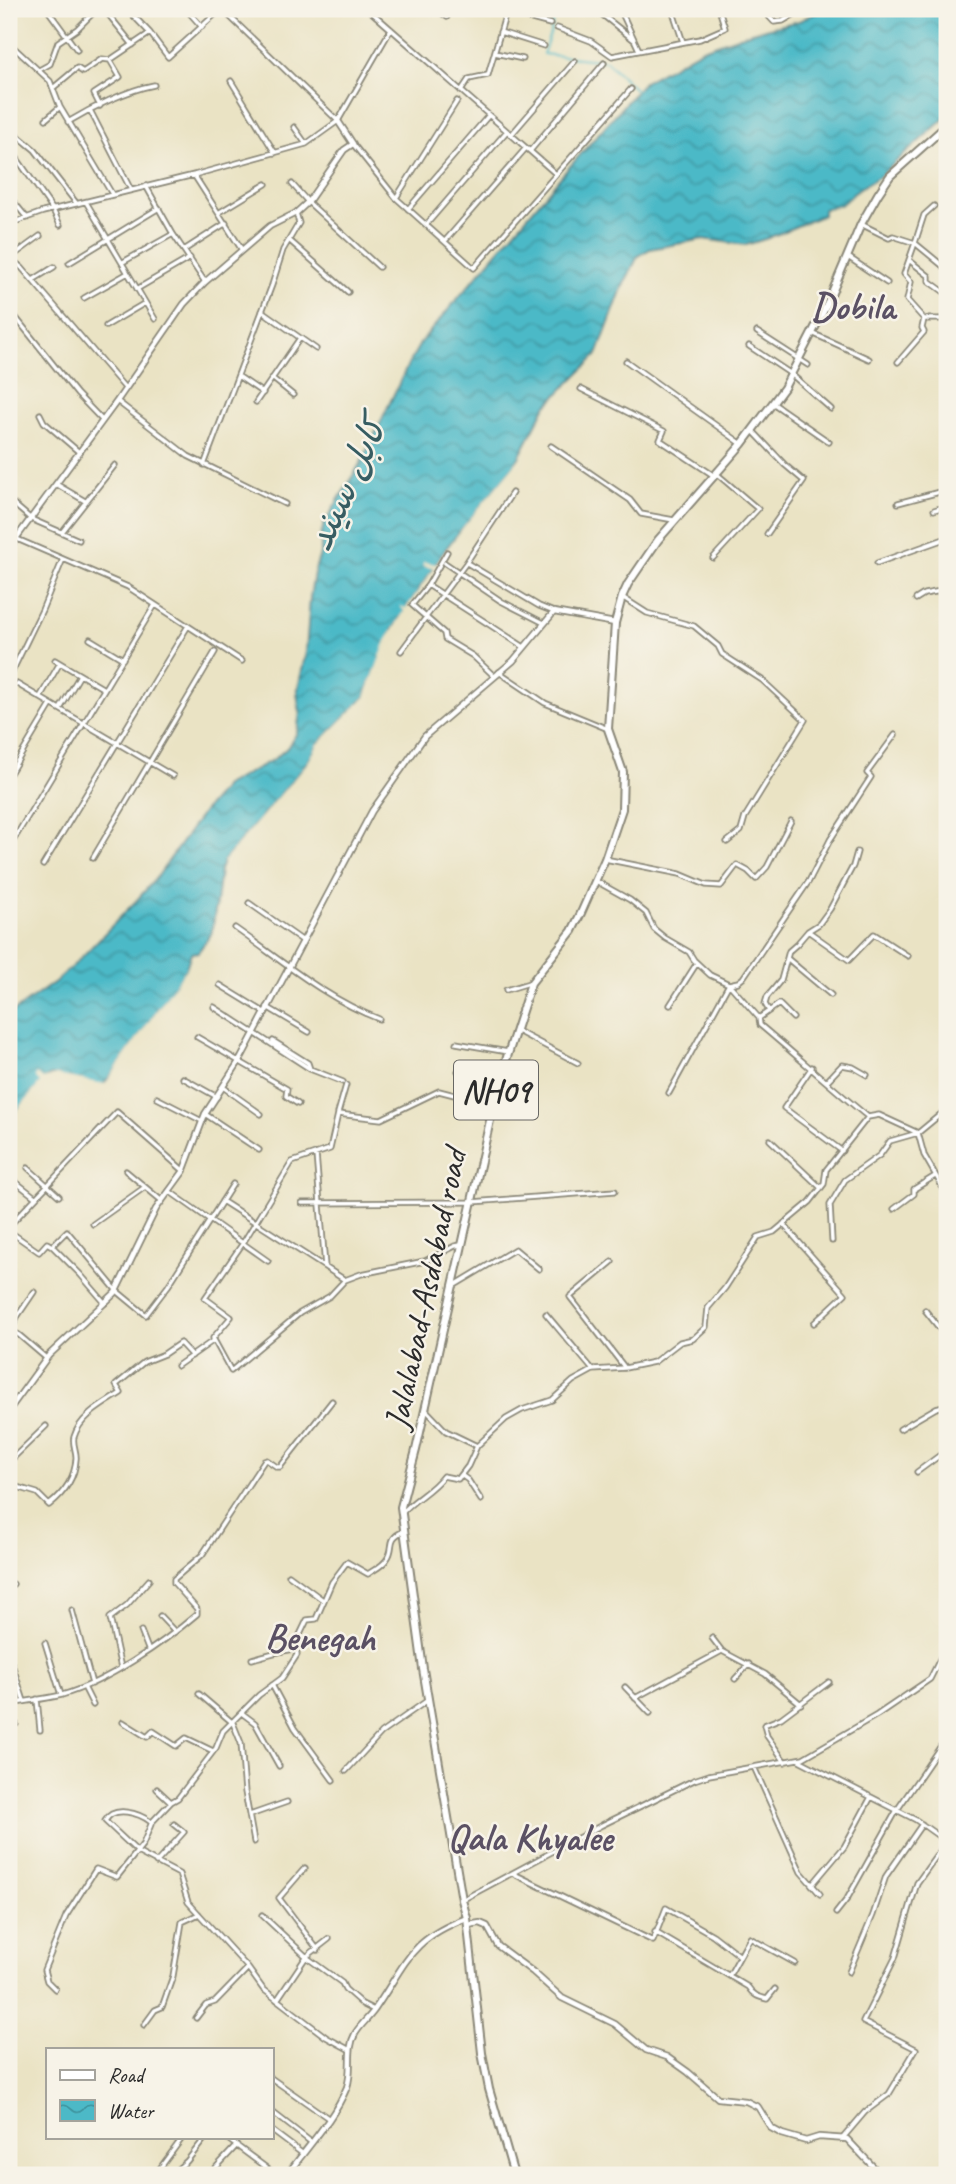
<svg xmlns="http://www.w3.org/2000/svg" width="956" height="2184" font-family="Caveat,'Playpen Sans Arabic',sans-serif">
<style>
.water{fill:url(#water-waves);stroke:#3c7279;stroke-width:2}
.pier{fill:#eae3c4}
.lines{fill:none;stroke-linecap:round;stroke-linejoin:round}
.stream{stroke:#4cb9c7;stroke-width:2}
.minor-casing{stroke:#8a8778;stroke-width:7}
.tertiary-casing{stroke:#8a8778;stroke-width:8}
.primary-casing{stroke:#8a8778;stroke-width:10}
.minor{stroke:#fff;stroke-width:3.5}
.tertiary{stroke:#fff;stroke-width:4.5}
.primary{stroke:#fff;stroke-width:6}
.labels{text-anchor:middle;stroke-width:5;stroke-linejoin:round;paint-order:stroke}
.shield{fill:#f7f3e8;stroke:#686764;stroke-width:2}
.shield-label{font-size:33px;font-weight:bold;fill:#2b2b2b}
.street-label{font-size:35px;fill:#2b2b2b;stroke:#f7f3e8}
.water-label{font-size:37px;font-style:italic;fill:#375d62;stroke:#f7f3e8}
.quarter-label{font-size:38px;font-weight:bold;fill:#5b5164;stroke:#f7f3e8}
</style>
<defs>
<pattern id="water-waves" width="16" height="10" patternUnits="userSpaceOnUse" patternTransform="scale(1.75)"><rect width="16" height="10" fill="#4cb9c7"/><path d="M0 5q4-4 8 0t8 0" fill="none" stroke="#3f97a2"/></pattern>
</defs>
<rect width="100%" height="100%" fill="#f7f3e8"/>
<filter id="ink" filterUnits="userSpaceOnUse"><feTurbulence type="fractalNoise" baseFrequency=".0143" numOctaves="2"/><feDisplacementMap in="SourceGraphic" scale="14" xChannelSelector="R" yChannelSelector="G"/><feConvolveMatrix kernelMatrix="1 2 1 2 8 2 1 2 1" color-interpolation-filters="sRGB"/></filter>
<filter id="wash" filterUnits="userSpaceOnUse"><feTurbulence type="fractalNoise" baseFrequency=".00686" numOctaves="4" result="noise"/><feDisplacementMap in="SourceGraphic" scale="28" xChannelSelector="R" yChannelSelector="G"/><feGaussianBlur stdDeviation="1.57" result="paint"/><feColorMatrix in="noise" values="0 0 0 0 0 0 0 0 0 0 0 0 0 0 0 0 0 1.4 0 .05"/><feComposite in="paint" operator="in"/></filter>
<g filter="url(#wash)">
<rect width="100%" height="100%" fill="#eae3c4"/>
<!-- water -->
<path class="water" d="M824,9H947V116L880,176L860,188L840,205L823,209V215L768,238L746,245L703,239L650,249L638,256L622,288L597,355L545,407L515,465L447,547L393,629L365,697L318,744L308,762L223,862L220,870L213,926L211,934L198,952L191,953L185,971L117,1068L103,1085L51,1075L47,1077L9,1120V1015L55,982L76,963L137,900L158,876L203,812L226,785L273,760L287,748L297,733L300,712L297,693L306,652L310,598L314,573L321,551V536L324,524L363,459L407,367L421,342L565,172L644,82L703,49L752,32L799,21Z"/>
<!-- pier -->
<path class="pier" d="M529,447L515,468L449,547L403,618L389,642L367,701L321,746L312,762L223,868V862L308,762L318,744L365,697L386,641L404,611L400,606L406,608L434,568L423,566V562L436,564L464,526Z
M187,967H189L187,972L105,1087L99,1088L52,1078L43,1085L9,1123V1120L40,1083L35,1077L37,1074L43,1079L56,1075L105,1084Z"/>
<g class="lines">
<!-- stream -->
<path class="stream" d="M556,9L551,31L543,54L606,61L636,90"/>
</g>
</g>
<g filter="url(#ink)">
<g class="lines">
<defs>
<path id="minor" d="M47,9L77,50
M104,9L133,45
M127,9L150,33L168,57L221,9
M186,9L202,27
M222,9L338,121
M368,9L556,174
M436,9L447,17
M595,9L634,40
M620,9L639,50
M672,9L683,42
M762,9L774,22L783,21L803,9
M506,12L550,24
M557,28L591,41L612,56L700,39L725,28L719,9
M500,32L544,46
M9,43L50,81L60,107L112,194
M495,53L523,59
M110,60L150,33
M39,70L50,64L58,42L77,29L97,9
M231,81L275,153
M53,88L77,68L83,72L102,59L110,60L120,77L94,94L100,106
M461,91L469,79L488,75L507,9
M90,110L131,190
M46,119L60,107
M68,122C91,108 127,90 154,85
M294,127L306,144
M17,135L35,150L77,204
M511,135L575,61
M353,144L396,198L474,268L631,89
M9,147L53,210L60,225
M530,151L604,63
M194,175L242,250
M292,184L308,202L379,267
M146,186L173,234L205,282
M9,196L27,218
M396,198L457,101
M86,202L155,319
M934,206L924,215L915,243L943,266
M408,209L489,115
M220,212L266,184
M9,224L43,212L194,175L306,144L338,121L391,29
M861,224L889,238L893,236L915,243L904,274L911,282L907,300L924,319H942L947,324
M426,225L507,131
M289,240L348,292
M445,241L526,148
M184,250L226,223
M9,257L22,268L125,388
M848,257L887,283
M10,258L40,236
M909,260L929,276V281L947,294
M123,262L173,234
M69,263L159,208
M33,280L54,267
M137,289L190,258
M84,298L128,273
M9,309L77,394L102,420
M262,311L316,349
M106,326L145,303
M757,332L808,365
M812,333L869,359
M749,346L791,374L831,409
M626,361L742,444
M898,362L924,332L922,328L924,319
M238,376L263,393
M272,378L293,395
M581,389L664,431L660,440L713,475
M117,401L188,456L285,504
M256,402L300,338
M774,404L829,442
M40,414L44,422L79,452
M753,431L785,465L804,481L767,534
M551,446L630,500L641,514L674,520
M204,465L272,285L283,250L299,223L296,213
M56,484L85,501
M9,500L31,519L79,540
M898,503L947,490
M934,510L947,506
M62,532L115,465
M17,539L128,587L242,661
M447,552L428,585L412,605L444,633L445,639L473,656L494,676
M713,558L758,509L717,474
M445,563L501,601L544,623
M467,563L539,606L554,612
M877,563L947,538
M428,585L524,647
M622,597L647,613L694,626L718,646L722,654L762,680L805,720L745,817L741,831L727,842
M916,599L924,594L947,590
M90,639L123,659
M401,651L466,563L512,493
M55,660L104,689
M499,672L545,703L608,729
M11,674L42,610L63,559
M9,681V680
M17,684L173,776
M40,697L60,663
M60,709L80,675
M9,775L51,705
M10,846L155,605
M93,858L215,652
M605,859L680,874L706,885L721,886L737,865L748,871L756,879L767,867L791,821
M43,865L188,626
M596,881L630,900L646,913L654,929L665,938L689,952L694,960L710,975L729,984L759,1018L760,1025C797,1056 831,1087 868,1117L879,1115L918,1133
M249,903L303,941
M235,928C281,960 326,999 379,1019
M808,931L849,960L874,934L908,956
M788,959L831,995
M220,985L264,1012
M506,990L529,983
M670,1005L697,963
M214,1007L310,1069L343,1082
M267,1007L309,1032
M769,1011L765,1004L767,997L781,980L789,951L797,944L808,931L819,924L830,909L853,866L857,852
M759,1018L779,1004L793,1018
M517,1031L578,1063
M197,1037L287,1089L286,1096L298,1104
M273,1041L308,1063L310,1069
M456,1043L508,1052
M812,1067L784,1108L842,1151
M458,1071L498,1085
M183,1078L217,1097
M827,1081L842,1065L853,1067L867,1075
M223,1087L261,1114
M669,1093L729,984L738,982L743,978L809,881L830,840L871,777L867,773L895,735
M157,1098L202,1121
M338,1113L346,1085
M205,1114L259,1150
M918,1133L924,1155L947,1195
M770,1140L821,1188
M316,1154L325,1267
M28,1168L59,1196
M126,1171L162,1201
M12,1179L35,1197
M169,1191L268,1261
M222,1201L345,1280
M302,1203L472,1202L615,1191
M894,1209L914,1194V1189L935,1176
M93,1224L145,1187
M783,1224L845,1294L814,1323
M9,1226L117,1112L184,1171
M9,1231L39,1252L47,1243L52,1246L67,1231L117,1291L146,1315L168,1286L233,1184
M832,1241L830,1205L845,1180L880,1155L890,1141L918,1133L947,1109
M461,1245L455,1246L425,1261L361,1274L345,1280L330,1296L300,1313L231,1371L213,1338L231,1317L205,1298L243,1243L292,1162L330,1149L338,1114L381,1119L439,1091L493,1105
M52,1246L80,1274L105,1303
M612,1262L570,1297L625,1368
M455,1285L515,1249L539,1269
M925,1310L947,1338
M546,1314L593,1370
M9,1330L19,1335L46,1358
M11,1331L17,1317L34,1292
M177,1366L214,1340
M425,1409L446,1431L477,1446
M900,1429L936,1408L947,1405
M9,1456L12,1459L46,1426
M917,1472L947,1450
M461,1475L468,1480L481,1500
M9,1481L17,1487L37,1493L49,1505C63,1494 75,1478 76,1459C77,1452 72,1444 74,1437C80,1416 104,1404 121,1393L116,1385L144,1362L164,1354L180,1343L192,1356
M402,1513C415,1498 431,1492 443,1476L458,1479L468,1466L477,1446L506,1419L522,1410L552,1400L573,1381L593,1370L625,1368L654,1362L680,1342L693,1339L706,1327L708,1308L725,1288L758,1237L774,1232L810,1202L824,1184L826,1170L868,1117
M289,1575L323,1600
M9,1588L13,1584
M72,1610L92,1684
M160,1616L175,1632
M141,1631L148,1649
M712,1638L722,1651L765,1674L801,1704
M45,1643L61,1695
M252,1659C268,1655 280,1650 297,1649
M12,1664L24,1701
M121,1668L110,1618L127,1605L149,1580
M735,1679L749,1664
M272,1685L295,1728L333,1780
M84,1687L93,1705
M625,1687L650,1713
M199,1694L233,1723L241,1743L245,1792L254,1842
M635,1698L722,1651
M37,1699L40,1730
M9,1704C26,1701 45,1699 62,1695C107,1682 162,1644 197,1614V1609L174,1583V1579L202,1555L264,1461L267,1460L277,1467H280L332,1401
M243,1714L255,1723L279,1766
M123,1722L147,1737L153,1731L176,1746L186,1738L213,1751
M9,1725L16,1724
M799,1760L916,1820L947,1842
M785,1762L767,1736L764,1725L781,1718L829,1682
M754,1767L801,1872L820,1894
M346,1771L381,1733L428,1700
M157,1789L171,1802
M250,1815L287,1802
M151,1822C139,1813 114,1805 105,1821L139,1853L179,1874L188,1902L248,1968L263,1989L326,2037L350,2050
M156,1863L184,1832L174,1824
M305,1868L279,1898L318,1950
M514,1874L653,1941L666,1908L713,1935L740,1956
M812,1885L844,1847L871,1797
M462,1900L602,1825L694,1780L709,1775L803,1758L877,1715L930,1679L947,1645
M836,1913L847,1899L897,1810L947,1737
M262,1915L309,1959L342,1983L345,1989L362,2004L374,2010
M655,1932L748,1987C753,1995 758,1997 767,1999L775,1989
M849,1972L873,1915L886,1876L922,1824
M729,1976L750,1938L795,1963
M55,1989L47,1981L44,1970L66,1916L96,1869L117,1877L143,1844L152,1822L171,1802L178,1798L216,1748L223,1731L259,1695L282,1678L297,1655L296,1643L307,1620L316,1619L332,1582L347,1562L368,1574C375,1569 383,1566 387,1559C396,1547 385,1539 404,1531
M277,2000L306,1957L329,1939
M196,2018L206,2005L215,2002L248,1968
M144,2025L155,2010L162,2007L173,1976L182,1922L199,1914
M271,2078L328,2118
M271,2111L311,2142
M271,2130L303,2154
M225,2137L276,2175
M842,2139L865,2112L889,2094L916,2049L863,2022L895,1958L917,1883L947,1841
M155,2175L183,2137
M171,2175L187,2161L206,2137
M209,2175L237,2145"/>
<path id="tertiary" d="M9,548L117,401L184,304L205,282L270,226L296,213L308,202L344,150L353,144L338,121
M9,1410L49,1355L115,1293L156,1209L183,1172L205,1114L240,1060L372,811L425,736L513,661L554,612L615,623
M468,1925L480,1923L487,1926L498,1946L533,1972L562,1998L615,2024L646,2050L667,2057L688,2072L718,2098L746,2101L758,2107L771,2128L782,2134L806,2141L819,2137L847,2139L881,2175
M287,2175C307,2147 334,2119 347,2087C353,2070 346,2050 355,2034C360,2025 369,2018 375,2009C407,1962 410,1939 467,1918"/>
<path id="primary" d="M514,2175L489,2089L482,2053L467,1918L462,1900L423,1669L401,1507L416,1450L498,1085L531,983L572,931L581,913L605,859L622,809L623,772L608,729L615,623L622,597L628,584L658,540L742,444L784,388L828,302L861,224L878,194L890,176L947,125"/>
</defs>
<!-- minor casing -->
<use href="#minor" class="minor-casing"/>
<!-- tertiary casing -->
<use href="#tertiary" class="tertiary-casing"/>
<!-- primary casing -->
<use href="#primary" class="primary-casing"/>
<!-- minor -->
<use href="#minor" class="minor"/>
<!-- tertiary -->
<use href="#tertiary" class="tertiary"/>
<!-- primary -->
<use href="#primary" class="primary"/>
</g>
</g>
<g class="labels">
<!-- shield labels -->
<rect class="shield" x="454" y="1060.5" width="84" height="59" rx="5"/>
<g class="shield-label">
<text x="496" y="1102">NH09</text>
</g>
<!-- street labels -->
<g class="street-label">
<text transform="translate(425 1289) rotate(-78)" y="12">Jalalabad-Asdabad road</text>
</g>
<!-- water labels -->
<g class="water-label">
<text transform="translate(346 483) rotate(-65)" y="13">کابل سيند</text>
</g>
<!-- quarter labels -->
<g class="quarter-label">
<text x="853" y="319">Dobila</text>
<text x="320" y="1650">Benegah</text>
<text x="530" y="1850">Qala Khyalee</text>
</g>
</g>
<!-- margin -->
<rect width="956" height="2184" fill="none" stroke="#f7f3e8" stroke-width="35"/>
<!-- legend -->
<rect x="46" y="2048" width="228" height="91" fill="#f7f3e8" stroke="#a5a39c" stroke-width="2"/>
<rect x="60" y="2070" width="35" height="10" fill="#ffffff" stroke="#a5a39c" stroke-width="2"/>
<text x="108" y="2082" font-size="21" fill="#2b2b2b">Road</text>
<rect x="60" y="2100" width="35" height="21" fill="url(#water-waves)" stroke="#a5a39c" stroke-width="2"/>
<text x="108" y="2118" font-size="21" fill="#2b2b2b">Water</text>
</svg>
